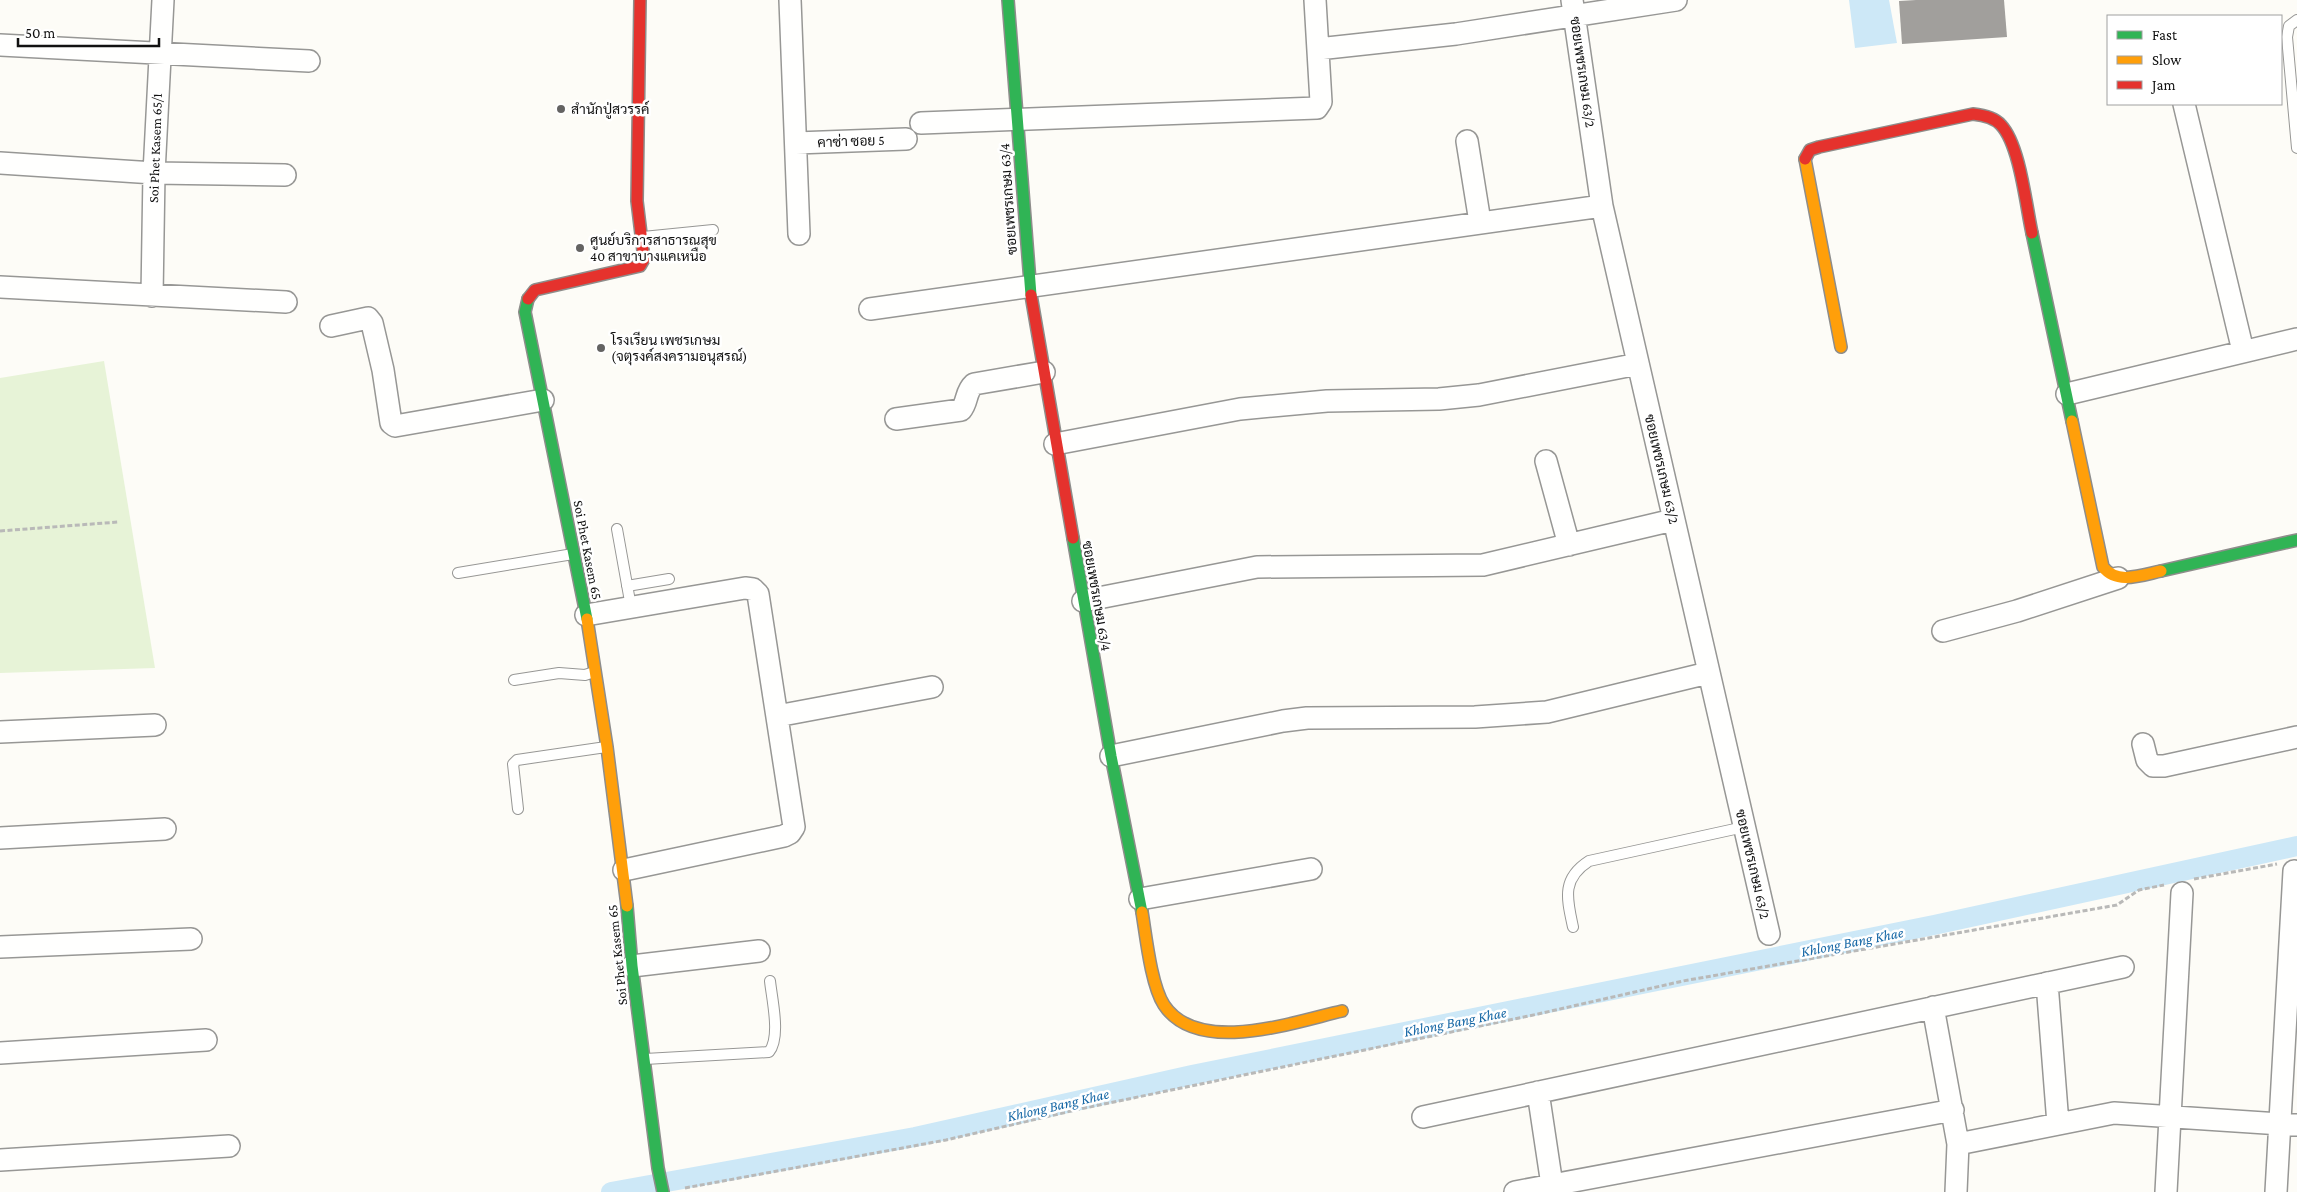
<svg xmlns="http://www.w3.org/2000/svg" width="2297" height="1192" font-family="'Crimson Pro',Sarabun,serif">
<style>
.green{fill:#e7f3d7}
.water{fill:#cde8f7}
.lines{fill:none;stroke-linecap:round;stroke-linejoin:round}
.canal{stroke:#cde8f7;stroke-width:20}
.building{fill:#a19f9c}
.lane-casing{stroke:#979795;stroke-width:12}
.street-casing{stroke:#979795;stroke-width:24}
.fast-casing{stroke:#8e8d8b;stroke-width:14}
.slow-casing{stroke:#8e8d8b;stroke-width:14}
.jam-casing{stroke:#8e8d8b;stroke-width:14}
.path{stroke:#b9b9b8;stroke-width:3;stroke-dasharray:5 2.5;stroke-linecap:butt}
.lane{stroke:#fffffe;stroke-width:10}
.street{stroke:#fffffe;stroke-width:21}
.fast{stroke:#30b455;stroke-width:11}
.slow{stroke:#ff9f0a;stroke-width:11}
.jam{stroke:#e5322d;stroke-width:11}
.poi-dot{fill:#646362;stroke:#fff;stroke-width:2}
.labels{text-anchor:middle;stroke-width:5;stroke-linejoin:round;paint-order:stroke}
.street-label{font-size:14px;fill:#111;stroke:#fff}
.poi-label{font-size:14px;fill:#111;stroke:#fff;text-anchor:start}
.water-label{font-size:15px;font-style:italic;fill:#1768a6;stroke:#fff}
</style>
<rect width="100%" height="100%" fill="#fdfcf7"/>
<!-- green -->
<path class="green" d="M104,361L155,668L0,673V378Z"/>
<!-- water -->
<path class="water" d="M1849,0H1889L1897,43L1855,48Z"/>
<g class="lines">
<!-- canal -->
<path class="canal" d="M611,1192L915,1137L1192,1075L1934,925L2297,846"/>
</g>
<!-- building -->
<path class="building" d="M1916,0H2004L2007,37L1902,44L1899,1Z"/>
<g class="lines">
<defs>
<path id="lane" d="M2297,20L2289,26L2287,37L2297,148
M643,237L713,230
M617,529L631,607
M458,573L573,554
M627,586L669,579
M514,680L559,673L585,675L594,672
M518,809L513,764L517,760L606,747
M1573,927C1567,899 1561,879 1589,861L1744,827
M645,1059L769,1052C781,1037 772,1000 770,981"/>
<path id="street" d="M790,0L799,234
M1572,0L1602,206L1769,934
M0,45L309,61
M1318,49L1456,34L1676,0
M2184,104L2243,351
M921,123L1317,108L1321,102L1315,0
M1467,141L1480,222
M796,143L906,139
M0,163L154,173L285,175
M0,287L286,302
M152,296L154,173L163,0
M870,309L1602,206
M331,326L368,318L372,323L383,370L391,423L395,426L543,400
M2067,394L2297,339
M896,419L961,410C968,402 965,392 974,384L1044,372
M1055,444L1240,409L1327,401L1439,399L1479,395L1638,364
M1546,461L1569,545
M1083,601L1257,567L1483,565L1673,520
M586,615L745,588L753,589L758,594L794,827L790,833L784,836L624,870
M1943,631L2017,611L2118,578
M777,716L932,687
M0,732L155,725
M2143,744L2147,760L2153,766H2164L2297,737
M1111,756L1283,721L1307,718L1475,717L1547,712L1708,673
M0,838L165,829
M1140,899L1311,869
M0,947L191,939
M632,966L759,951
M2047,983L2058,1124
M1933,1007L1958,1144L1956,1192
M0,1053L206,1040
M1538,1092L1552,1185
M1423,1117L2123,967
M1958,1144L2114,1113L2297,1125
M0,1160L229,1146
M1515,1192L1953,1110
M2166,1192L2182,893
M2276,1192L2294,871"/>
<path id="fast" d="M1008,0L1031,295
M2032,233L2072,421
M528,299L525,312L587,619
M1073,538L1111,756L1142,912
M2161,571L2297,540
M627,906L632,966L658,1168L663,1192"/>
<path id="slow" d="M1805,159L1841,347
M2072,421L2103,567C2117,585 2142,575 2161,571
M587,619L607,747L627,906
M1142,912C1146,936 1151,985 1164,1005C1198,1056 1294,1022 1342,1011"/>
<path id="jam" d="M1805,159L1810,150L1819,147L1973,114C1983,115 1994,117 2001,125C2020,145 2026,206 2032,233
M1031,295L1073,538
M528,299L535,290L640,266L644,259L637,201L640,0"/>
</defs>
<!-- lane casing -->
<use href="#lane" class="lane-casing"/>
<!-- street casing -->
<use href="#street" class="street-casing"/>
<!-- fast casing -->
<use href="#fast" class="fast-casing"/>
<!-- slow casing -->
<use href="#slow" class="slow-casing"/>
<!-- jam casing -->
<use href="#jam" class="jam-casing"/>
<!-- path -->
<path class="path" d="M0,531L118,522
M2194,879L2277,864
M685,1188L946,1140L1080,1109L1538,1014L1683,981L2117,905L2139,890L2164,885"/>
<!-- lane -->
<use href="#lane" class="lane"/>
<!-- street -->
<use href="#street" class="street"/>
<!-- fast -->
<use href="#fast" class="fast"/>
<!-- slow -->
<use href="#slow" class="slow"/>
<!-- jam -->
<use href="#jam" class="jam"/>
</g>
<!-- markers -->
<g class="poi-dot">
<circle cx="561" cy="109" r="5"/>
<circle cx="580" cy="248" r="5"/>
<circle cx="601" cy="348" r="5"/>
</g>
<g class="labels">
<!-- street labels -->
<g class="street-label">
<text transform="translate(1583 72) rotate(82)" y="5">ซอยเพชรเกษม 63/2</text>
<text transform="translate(851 141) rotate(-2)" y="5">คาซ่า ซอย 5</text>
<text transform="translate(155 148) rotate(-88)" y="5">Soi Phet Kasem 65/1</text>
<text transform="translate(1008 199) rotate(-94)" y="5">ซอยเพชรเกษม 63/4</text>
<text transform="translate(1662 469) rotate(77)" y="5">ซอยเพชรเกษม 63/2</text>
<text transform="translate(588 550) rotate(79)" y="5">Soi Phet Kasem 65</text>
<text transform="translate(1097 596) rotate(80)" y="5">ซอยเพชรเกษม 63/4</text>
<text transform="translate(1753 864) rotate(77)" y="5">ซอยเพชรเกษม 63/2</text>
<text transform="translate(617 955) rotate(-96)" y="5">Soi Phet Kasem 65</text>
</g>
<!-- poi labels -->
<g class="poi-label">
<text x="571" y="114">สำนักปู่สวรรค์</text>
<text x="590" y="245">ศูนย์บริการสาธารณสุข<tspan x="590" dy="16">40 สาขาบางแคเหนือ</tspan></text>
<text x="611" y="345">โรงเรียน เพชรเกษม<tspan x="611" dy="16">(จตุรงค์สงครามอนุสรณ์)</tspan></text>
</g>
<!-- water labels -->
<g class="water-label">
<text transform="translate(1852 942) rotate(-11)" y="5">Khlong Bang Khae</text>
<text transform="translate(1455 1022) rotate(-11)" y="5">Khlong Bang Khae</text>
<text transform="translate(1058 1105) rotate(-13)" y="5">Khlong Bang Khae</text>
</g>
</g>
<!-- legend -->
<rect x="2107" y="15" width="175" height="90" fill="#ffffff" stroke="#a0a0a0"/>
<rect x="2117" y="31" width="25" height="8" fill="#30b455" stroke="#a0a0a0"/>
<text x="2152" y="40" font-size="15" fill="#111111">Fast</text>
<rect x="2117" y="56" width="25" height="8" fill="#ff9f0a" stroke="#a0a0a0"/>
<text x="2152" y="65" font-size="15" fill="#111111">Slow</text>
<rect x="2117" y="81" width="25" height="8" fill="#e5322d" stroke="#a0a0a0"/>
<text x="2152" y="90" font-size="15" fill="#111111">Jam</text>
<!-- scale -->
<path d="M18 38v8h141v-8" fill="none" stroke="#111111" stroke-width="2.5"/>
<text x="25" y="38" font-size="15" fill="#111111" stroke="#ffffff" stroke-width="4" paint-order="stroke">50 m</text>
</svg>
